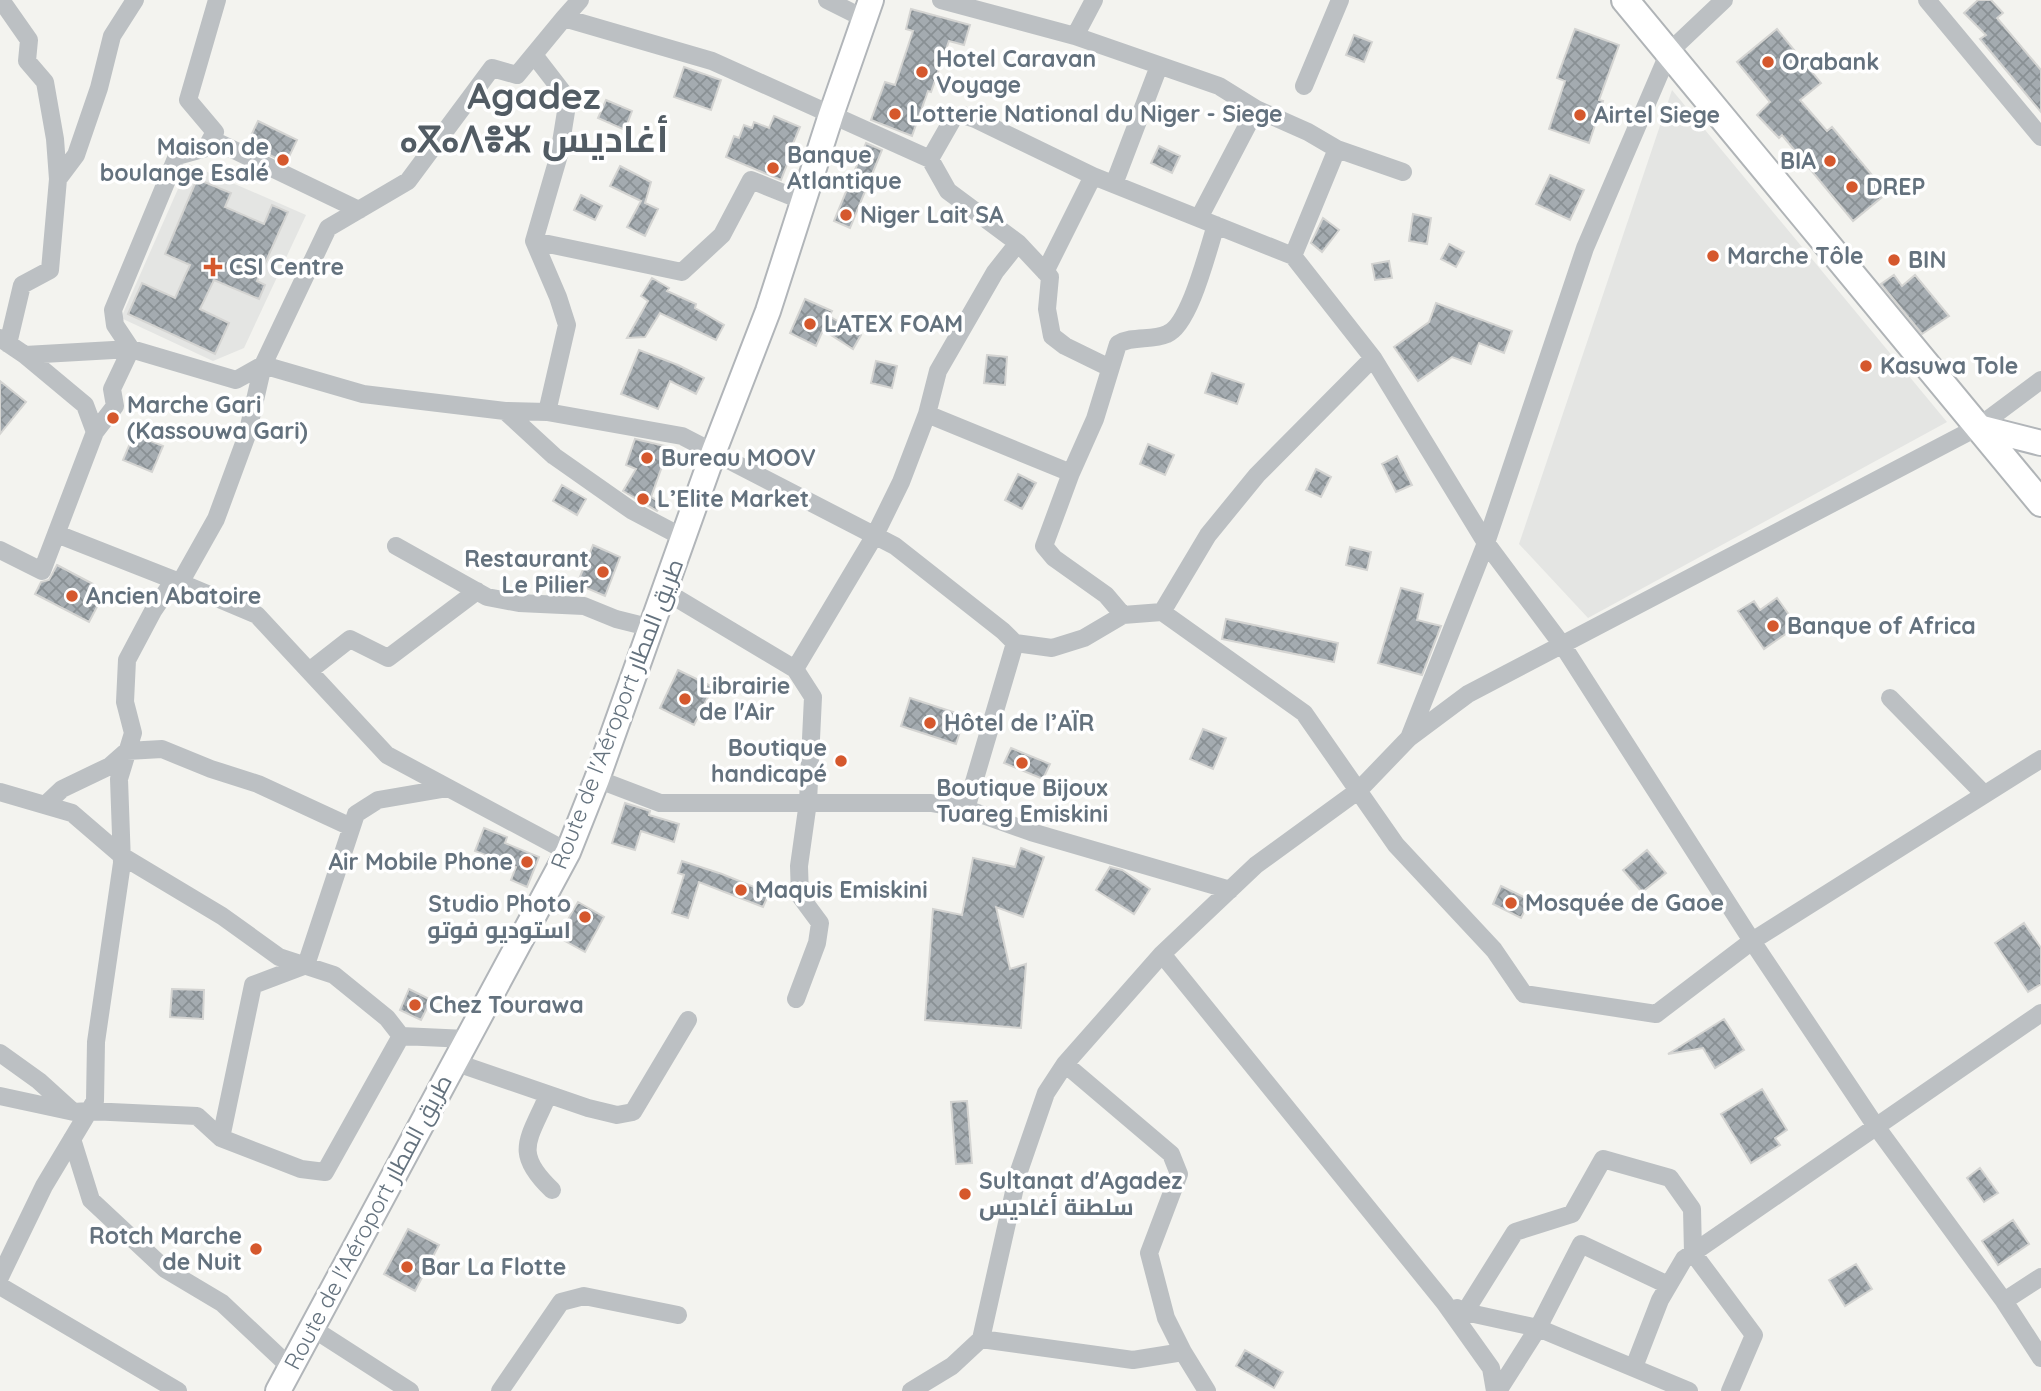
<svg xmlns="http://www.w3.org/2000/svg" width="2041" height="1391" font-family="Quicksand,Cairo,'Noto Sans Tifinagh',sans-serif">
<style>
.built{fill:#e4e5e3}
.building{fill:url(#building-cross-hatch);stroke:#d4d4d2;stroke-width:2}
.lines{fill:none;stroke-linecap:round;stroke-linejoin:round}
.secondary-casing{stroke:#b1b5b9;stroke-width:28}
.primary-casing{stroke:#b0b4b7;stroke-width:30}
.street{stroke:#bcc0c3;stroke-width:18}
.secondary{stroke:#fff;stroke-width:24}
.primary{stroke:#fff;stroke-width:26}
.poi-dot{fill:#d5582d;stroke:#fff;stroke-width:2.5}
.labels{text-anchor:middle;stroke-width:7;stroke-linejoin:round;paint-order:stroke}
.poi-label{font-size:23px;font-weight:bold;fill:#64727e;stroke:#fff;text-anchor:start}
.street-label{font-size:23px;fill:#64727e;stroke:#fff}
.town-label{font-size:37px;font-weight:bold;fill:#525c64;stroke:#fff}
</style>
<defs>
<pattern id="building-cross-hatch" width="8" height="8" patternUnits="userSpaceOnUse" patternTransform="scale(1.75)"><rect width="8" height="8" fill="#a4abb0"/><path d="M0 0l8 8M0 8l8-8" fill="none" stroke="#899094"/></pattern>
</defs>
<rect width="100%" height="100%" fill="#f3f3ef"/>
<!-- built -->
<path class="built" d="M1672,90L1947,422L1588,618L1519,544Z
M189,164L306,215L244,348L213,361L121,318Z"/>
<!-- building -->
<path class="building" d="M1978,0H1991L2003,13L1997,18L2041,70V112L1980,39L1986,35L1964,13Z
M911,9L970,25L964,45L949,41L931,92L928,91L912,136L871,120L885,82L895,85L913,31L906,29Z
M1575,29L1619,45L1599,100L1603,101L1589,143L1549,129L1565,81L1557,78Z
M1777,29L1821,83L1800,100L1827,131L1832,127L1887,193L1853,221L1782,135L1779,138L1757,115L1770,102L1737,62Z
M1354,35L1372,42L1364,62L1346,55Z
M684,67L721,80L711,110L674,97Z
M606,100L632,111L625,130L598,118Z
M774,116L800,127L789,153L791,154L781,180L726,157L734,136L739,138L744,125L752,128L754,122L769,128Z
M258,121L297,140L286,163L247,144Z
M866,143L882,150L850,228L834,221Z
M1159,146L1180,156L1172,173L1151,163Z
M620,166L651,182L645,203L658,209L645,236L627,227L641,201L610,186Z
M1550,175L1584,190L1570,220L1536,204Z
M197,179L231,193L225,207L264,224L272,205L288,212L257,281L265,285L259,299L214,280L200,309L229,323L215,354L128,314L142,283L175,298L190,265L165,254Z
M581,195L602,206L595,220L574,210Z
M1413,214L1431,218L1427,244L1409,241Z
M1323,218L1339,230L1322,252L1311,243Z
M1449,244L1464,252L1456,267L1441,259Z
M1389,261L1392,278L1375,280L1372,264Z
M1894,275L1902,286L1915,275L1949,316L1922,334L1881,284Z
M652,278L669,288L667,291L696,304L695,308L724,325L716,340L660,313L645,337L627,338L648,301L641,296Z
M805,299L832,311L829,316L861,335L853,349L823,330L816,346L790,333Z
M1436,303L1512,331L1504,353L1479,343L1471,364L1452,357L1418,381L1394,347L1429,322Z
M639,350L678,365L704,378L696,394L670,381L658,409L621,394Z
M987,355L1007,357L1005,385L984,383Z
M876,361L897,366L892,388L871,383Z
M1212,373L1244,384L1237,404L1205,393Z
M0,381L26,402L0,434Z
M134,434L163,446L152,472L123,460Z
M635,439L669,447L651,497L662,503L657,511L623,491L636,469L626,465Z
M1148,444L1174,455L1165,475L1140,464Z
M1397,456L1412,485L1396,492L1382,464Z
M1316,469L1331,477L1321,497L1306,490Z
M1018,474L1036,483L1022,509L1005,500Z
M562,485L586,499L577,515L553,501Z
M593,545L620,557L605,596L577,584Z
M1350,547L1371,552L1367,570L1346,565Z
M57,565L93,584L85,599L98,605L89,622L35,594L41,582L49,580Z
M1401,588L1423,594L1417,620L1441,626L1422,675L1378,663Z
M1777,598L1797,626L1764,649L1738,611L1754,601L1760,610Z
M1226,619L1338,643L1334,662L1222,639Z
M678,670L713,687L694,725L660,708Z
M910,698L965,716L956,744L901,726Z
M1203,729L1226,738L1213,769L1190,759Z
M1011,748L1050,764L1043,779L1004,763Z
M625,803L650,811L649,815L679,824L674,842L641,831L635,850L612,843Z
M484,828L507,837L505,843L539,857L527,887L511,880L516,867L475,851Z
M1021,848L1044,857L1023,917L996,907L1010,969L1026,964L1021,1028L925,1020L933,909L962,915L973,858L1015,867Z
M1647,850L1666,873L1642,892L1623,870Z
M682,861L722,874L769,893L763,907L699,882L688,918L672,913L684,875L678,873Z
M1110,867L1122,870L1150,889L1134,914L1096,890Z
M1501,886L1530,900L1521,918L1493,904Z
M578,902L604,917L585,952L558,937Z
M2024,923L2041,948V984L2028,992L1995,943Z
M172,989L204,990L203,1019L170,1017Z
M409,989L431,1000L421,1020L400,1010Z
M1724,1019L1744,1050L1715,1068L1703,1048L1668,1054Z
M1762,1089L1787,1130L1775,1138L1780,1145L1751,1163L1721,1114Z
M967,1101L972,1163L956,1164L951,1102Z
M1980,1168L1998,1193L1984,1202L1967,1178Z
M2013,1220L2029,1244L1998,1265L1982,1241Z
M408,1229L439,1245L415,1291L384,1274Z
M1856,1264L1872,1289L1845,1306L1829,1280Z
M1245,1350L1283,1372L1274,1388L1236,1366Z"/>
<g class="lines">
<defs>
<path id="secondary" d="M1978,427L2041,443
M278,1391L568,852L597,779L714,451L768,311L831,115L871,0"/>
<path id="primary" d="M1625,0L2041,503"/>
</defs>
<!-- secondary casing -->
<use href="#secondary" class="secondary-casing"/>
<!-- primary casing -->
<use href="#primary" class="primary-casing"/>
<!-- street -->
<path class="street" d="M1,0L29,40L27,61L45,82L55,139L58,179
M827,0L865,19
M941,0L1075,36L1219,86L1256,109
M1927,0L2041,137
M564,18L580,0
M1075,36L1094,0
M534,55L568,99L559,155L534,241L558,297L567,325L547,412
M1304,86L1340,0
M211,139L359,210
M1337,149L1403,172
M930,159L948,191L1018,243L1050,277L1047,309L1052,336L1065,346L1110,368
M1114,184L1159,66
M1199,218L1256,109L1308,132L1337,149L1293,256L1373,358L1486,543L1563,646L1752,941L1875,1125L2004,1301L2041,1358
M534,241L682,272L722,235L751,180L803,201
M1045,272L1093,176
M0,338L25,355L131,349L236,380L263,365L363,394L505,411L547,412L682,436L895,546L1003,631L1015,643L1052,648L1084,638L1123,615L1162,612L1304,713L1396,845L1494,950L1524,994L1656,1014L1752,941L2041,759
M8,344L22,285L50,270L58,179L76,155L99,88L112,36L135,0
M505,411L554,456L631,510L684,538
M927,414L938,371L995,272L1018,243
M95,432L115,406L112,389L131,349L115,325L113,310L177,156L206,148L215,132L188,100L217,0
M396,546L487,597L519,603L584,606L616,619L652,628
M0,550L42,571L95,432L85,405L25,355
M174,580L257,615L387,755L568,852
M180,583L216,519L247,435L263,365L328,228L408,181L492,68L517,75L564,18L712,61L930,159L954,117L963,115L975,119L1093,176L1293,256
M663,590L795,669L813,697L808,802L799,866L800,896L820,923L817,943L796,999
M1162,612L1208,535L1257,475L1373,358
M1123,615L1106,595L1054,558L1044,546L1071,473L1095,419L1118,344C1133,335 1151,341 1167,334C1190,325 1208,249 1216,225
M795,669L875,535L901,482L927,414L1071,473
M309,671L350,639L388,658L477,591
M1890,698L1984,794
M1409,738L1486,543L1585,248L1669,52L1724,0
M597,779L660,803H931L966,809L1031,832L1230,890
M0,792L72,813L122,856L222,916L279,957L334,975L387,1018L401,1036
M45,805L62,789L110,766L127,751L162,749L211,769L258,784L351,827
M966,809L1015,643
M1162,954L1444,1302L1491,1368L1495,1391
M0,1053L39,1081L71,1110
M454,1062L588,1108L617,1115L633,1112L688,1020
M1065,1064L1171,1154L1179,1174L1149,1253L1166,1318L1183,1352L1207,1391
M548,1095C529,1140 512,1152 552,1190
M0,1096L74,1112L89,1111L197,1116L221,1138L301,1169L325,1172L401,1036L467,1039
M221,1138L253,985L306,965L356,814L378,800L448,788
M72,1139L91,1200L165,1269L222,1303L290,1367
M0,1277L44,1186L95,1101L96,1042L122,863L119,779L133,733L125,702L127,660L153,611L174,580L57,534
M0,1286L178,1391
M2004,1301L2041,1277
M1457,1308L1465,1312L1538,1328L1689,1391
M1465,1312L1515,1232L1572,1214L1603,1159L1670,1178L1692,1209L1693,1253L1754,1335L1730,1391
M312,1328L410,1391
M981,1339L1133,1360L1183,1352
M1634,1367L1660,1300L1684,1259L2041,1013
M500,1391L561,1302L584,1296L678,1315
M911,1391L952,1366L981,1339L1018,1174L1046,1093L1065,1064L1162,954L1256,865L1359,790L1409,738L1468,694L1978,427L2041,380
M1498,1391L1538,1328L1581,1244L1668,1285"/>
<!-- secondary -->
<use href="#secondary" class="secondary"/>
<!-- primary -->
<use href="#primary" class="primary"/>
</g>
<!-- markers -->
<g class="poi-dot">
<circle cx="1768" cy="62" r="7"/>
<circle cx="922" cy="72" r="7"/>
<circle cx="895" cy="114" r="7"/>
<circle cx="1580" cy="115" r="7"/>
<circle cx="283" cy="160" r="7"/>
<circle cx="1830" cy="161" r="7"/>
<circle cx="773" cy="168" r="7"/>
<circle cx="1852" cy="187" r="7"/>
<circle cx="846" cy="215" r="7"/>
<circle cx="1713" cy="256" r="7"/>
<circle cx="1894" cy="260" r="7"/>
<path d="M209.5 256.5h7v7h7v7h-7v7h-7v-7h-7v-7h7z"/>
<circle cx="810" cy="324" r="7"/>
<circle cx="1866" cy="366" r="7"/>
<circle cx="113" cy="418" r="7"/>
<circle cx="647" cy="458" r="7"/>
<circle cx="643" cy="499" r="7"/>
<circle cx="603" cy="572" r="7"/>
<circle cx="72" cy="596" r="7"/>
<circle cx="1773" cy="626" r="7"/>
<circle cx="685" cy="699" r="7"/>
<circle cx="930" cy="723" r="7"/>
<circle cx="841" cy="761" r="7"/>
<circle cx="1022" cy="763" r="7"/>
<circle cx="527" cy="862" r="7"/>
<circle cx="741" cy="890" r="7"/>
<circle cx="1511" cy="903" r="7"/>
<circle cx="585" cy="917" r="7"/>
<circle cx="415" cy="1005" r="7"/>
<circle cx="965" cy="1194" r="7"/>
<circle cx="256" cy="1249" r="7"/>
<circle cx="407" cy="1267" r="7"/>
</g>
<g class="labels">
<!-- poi labels -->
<g class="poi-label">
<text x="936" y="67">Hotel Caravan<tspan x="936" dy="26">Voyage</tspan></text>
<text x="1782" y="70">Orabank</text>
<text x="909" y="122">Lotterie National du Niger - Siege</text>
<text x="1594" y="123">Airtel Siege</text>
<text x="269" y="155" text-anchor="end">Maison de<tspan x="269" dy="26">boulange Esalé</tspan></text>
<text x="787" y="163">Banque<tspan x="787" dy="26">Atlantique</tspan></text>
<text x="1816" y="169" text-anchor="end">BIA</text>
<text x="1866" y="195">DREP</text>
<text x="860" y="223">Niger Lait SA</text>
<text x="1727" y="264">Marche Tôle</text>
<text x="1908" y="268">BIN</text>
<text x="229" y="275">CSI Centre</text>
<text x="824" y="332">LATEX FOAM</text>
<text x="1880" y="374">Kasuwa Tole</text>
<text x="127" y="413">Marche Gari<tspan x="127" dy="26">(Kassouwa Gari)</tspan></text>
<text x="661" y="466">Bureau MOOV</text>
<text x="657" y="507">L’Elite Market</text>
<text x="589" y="567" text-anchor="end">Restaurant<tspan x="589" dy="26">Le Pilier</tspan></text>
<text x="86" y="604">Ancien Abatoire</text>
<text x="1787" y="634">Banque of Africa</text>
<text x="699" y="694">Librairie<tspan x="699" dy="26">de l'Air</tspan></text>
<text x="944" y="731">Hôtel de l’AÏR</text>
<text x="827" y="756" text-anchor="end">Boutique<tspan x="827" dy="26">handicapé</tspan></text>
<text x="1022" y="796" text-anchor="middle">Boutique Bijoux<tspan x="1022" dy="26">Tuareg Emiskini</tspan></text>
<text x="513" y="870" text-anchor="end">Air Mobile Phone</text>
<text x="755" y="898">Maquis Emiskini</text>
<text x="1525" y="911">Mosquée de Gaoe</text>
<text x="571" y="912" text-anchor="end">Studio Photo<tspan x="571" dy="26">استوديو فوتو</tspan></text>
<text x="429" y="1013">Chez Tourawa</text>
<text x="979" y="1189">Sultanat d'Agadez<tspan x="979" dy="26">سلطنة أغاديس</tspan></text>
<text x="242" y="1244" text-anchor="end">Rotch Marche<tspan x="242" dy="26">de Nuit</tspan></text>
<text x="421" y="1275">Bar La Flotte</text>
</g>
<!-- street labels -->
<g class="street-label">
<text transform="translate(617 714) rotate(-69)" y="8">Route de l'Aéroport طريق المطار</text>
<text transform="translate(368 1222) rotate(-62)" y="8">Route de l'Aéroport طريق المطار</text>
</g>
<!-- town labels -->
<g class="town-label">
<text x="534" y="109">Agadez<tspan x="534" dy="43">ⴰⴳⴰⴷⴻⵣ أغاديس</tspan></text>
</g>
</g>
</svg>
